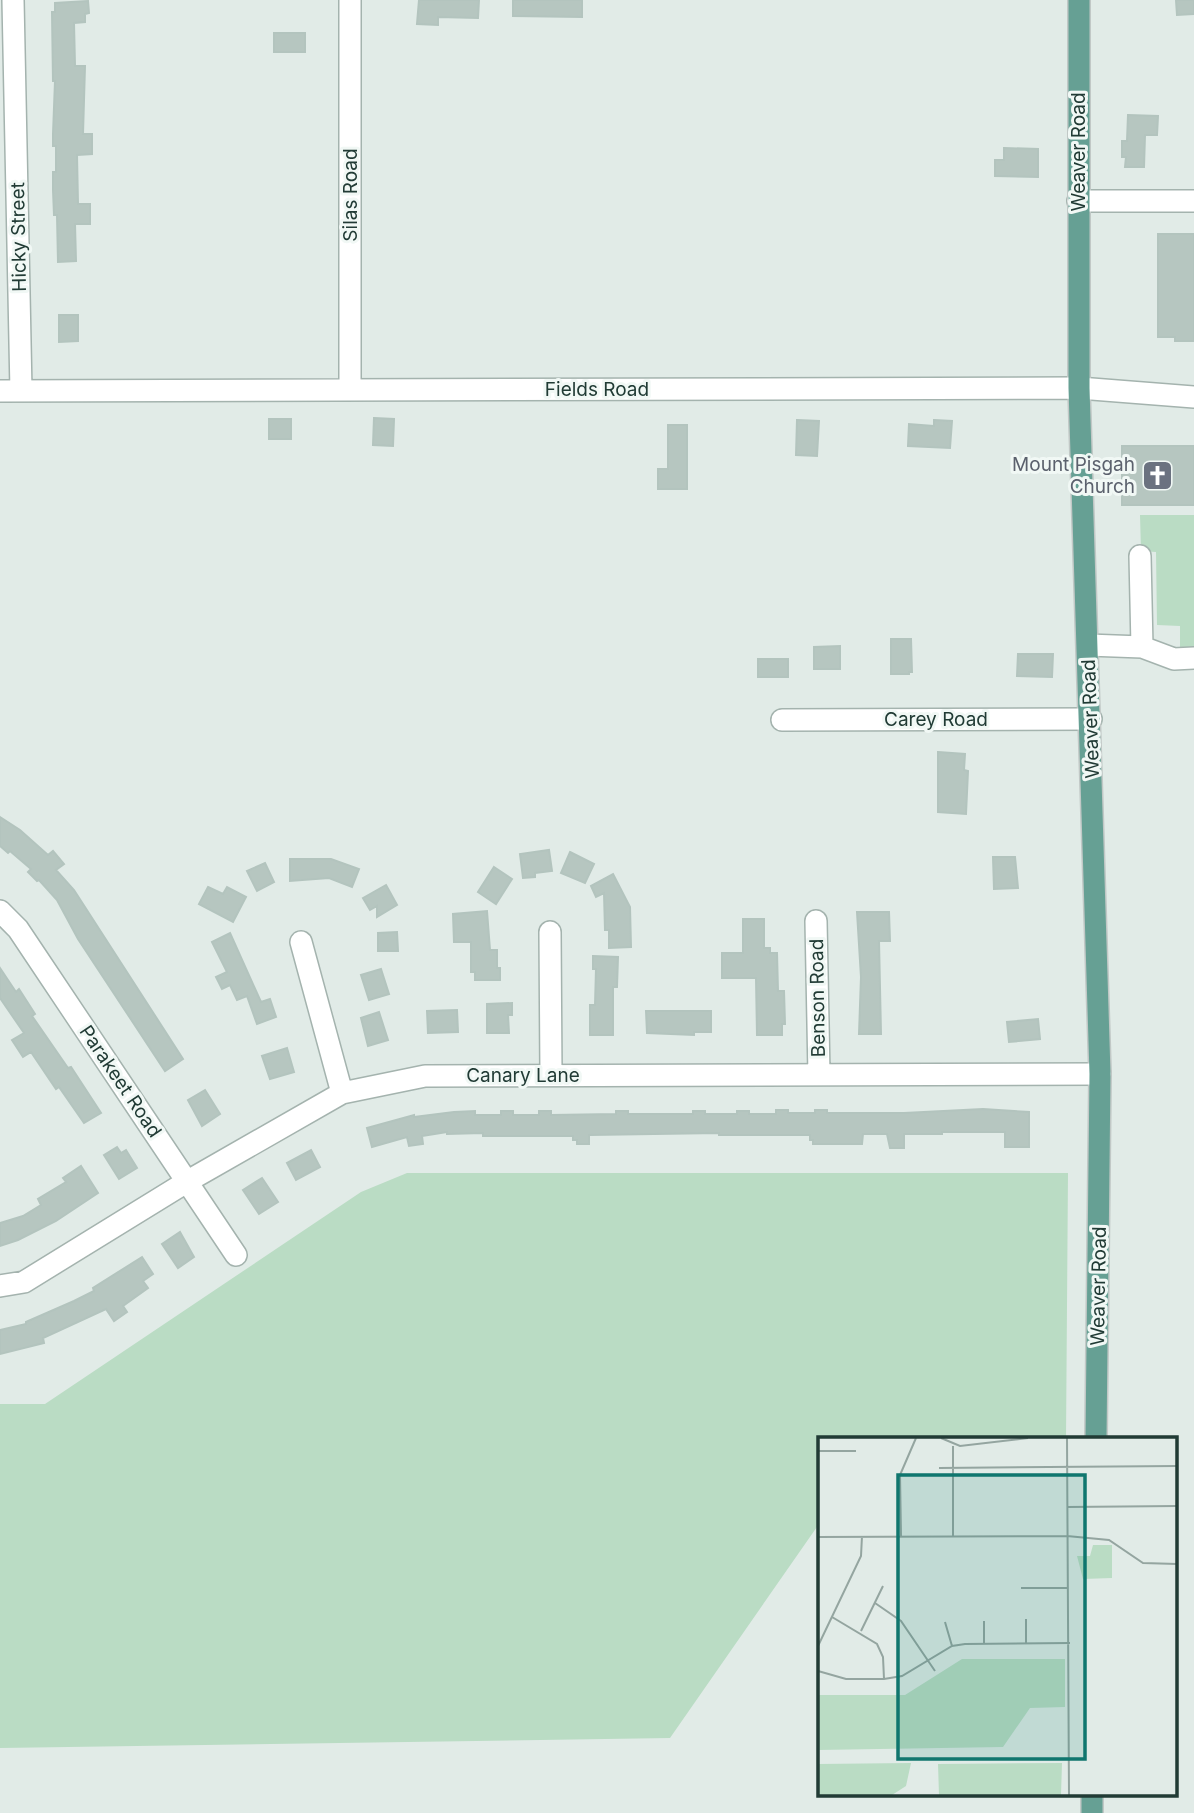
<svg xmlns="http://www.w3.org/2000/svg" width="1194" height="1813" font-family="Inter,sans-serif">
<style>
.green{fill:#badcc4}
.building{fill:#b6c6c0;stroke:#b3c4be;stroke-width:2}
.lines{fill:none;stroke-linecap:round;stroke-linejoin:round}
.minor-casing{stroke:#a4b3ae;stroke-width:24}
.major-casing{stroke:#c1c8c6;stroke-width:24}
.minor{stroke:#fff;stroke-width:21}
.major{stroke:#66a094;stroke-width:21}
.labels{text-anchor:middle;stroke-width:6;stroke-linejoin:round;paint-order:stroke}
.street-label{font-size:19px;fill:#213b35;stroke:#f1f8f5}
.worship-label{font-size:19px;fill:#5b616d;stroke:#f1f8f5;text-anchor:end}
.inset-road{fill:none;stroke:#94a5a0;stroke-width:2}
.view{fill:#0f766e;fill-opacity:0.15;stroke:#0f766e;stroke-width:3.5}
.inset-edge{fill:none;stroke:#213b35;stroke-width:3.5}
</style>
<rect width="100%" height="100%" fill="#e1ebe7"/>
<!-- green -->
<path class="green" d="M1140,515H1194V666H1180V626L1157,625L1156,552L1141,551Z
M407,1173H1068L1066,1438H820L819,1524L670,1738L0,1748V1404H45L361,1192Z"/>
<!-- building -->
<path class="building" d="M419,0H479L478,18L438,17V25L417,24Z
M513,0H582V17L513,16Z
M1176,0H1194V14L1177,15Z
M88,1L89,13L85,14V22L74,23L75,66H85L83,134H92V154L77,155L78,204H90V224H75L76,261L58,262L57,215H54L53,190V172H56V146H53V134L55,81H53L52,12H55V3Z
M274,33H305V52H274Z
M1128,115L1158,116L1157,135H1145L1144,167H1125L1126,157H1122V141H1127Z
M1004,148L1038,149V177L995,176V160H1004Z
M1158,234H1194V341H1175V337H1158Z
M59,315H78V341L59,342Z
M374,418L394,419L393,446L373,445Z
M269,419H291V439H269Z
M797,420L819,421L817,456L796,455Z
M934,420L952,421L950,448L908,446L909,424L934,426Z
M668,425H687V489H658V469H668Z
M1122,446H1194V505H1122Z
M891,639H911L912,672H909V674H891Z
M840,646V669H814V647Z
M1018,654H1053L1052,677L1017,676Z
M758,659H788V677H758Z
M938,752L965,754L964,770L968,771L966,814L938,812Z
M0,817L20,830L48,855L53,851L64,864L56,870L74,890L183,1059L165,1071L78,939L57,900L39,880L37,881L28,872L31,869L10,851L8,853L0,846Z
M549,850L552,871L535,873V877L523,878L520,854Z
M570,852L594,864L585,883L561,873Z
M993,857H1015L1018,888L994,889Z
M290,859H331L359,869L352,887L329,878L290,881Z
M265,863L274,882L257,891L247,871Z
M494,867L512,879L496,904L478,892Z
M613,874L630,907L631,947L609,948V930H605L604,893L596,897L591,886Z
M386,885L397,905L377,917V906L370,910L363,898Z
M208,887L223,894L227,887L246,897L233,922L199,904Z
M487,911L490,950H497V968H500V980H475V972H471V942H454L453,914Z
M857,912H889L890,941H879L881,1034H859L861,977Z
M743,919H764V948H770V953H777L778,991H784L785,1024H782V1035H757L756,978H722V953H743Z
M397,932L398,951H378V933Z
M230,933L261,1002L270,999L276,1017L257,1024L247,996L237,1000L230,985L222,989L216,977L227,972L212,942Z
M593,956L618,957L617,987H613V1035H590V1005H595L596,969H593Z
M0,968L16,992L19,989L35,1014L32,1016L68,1068L71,1067L101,1113L84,1123L59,1087L56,1089L31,1052L23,1057L12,1040L24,1033L0,998Z
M381,969L389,994L369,1000L361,975Z
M512,1003V1015H508L509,1033H487V1004Z
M457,1010L458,1032L428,1033L427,1011Z
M646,1011H711V1032H694V1035L647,1033Z
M379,1012L388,1040L368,1046L361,1018Z
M1038,1019L1040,1039L1009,1042L1007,1022Z
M287,1048L294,1072L270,1079L262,1056Z
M205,1090L220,1114L202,1126L188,1100Z
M983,1109L1029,1112V1147H1005V1132H942V1134H904V1148H890L887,1134H863L862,1144H813V1140H810V1135H719V1133L589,1135V1144H577V1140H573V1136H483V1133L447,1134V1132L422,1136L423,1144L409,1146L407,1137L372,1147L367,1128L414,1115V1117L454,1112L475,1111V1115H501V1111H513V1115H539V1111H551V1115L616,1114V1111H628V1114H693V1111H705V1114H737V1111H749V1114H776V1110H788V1113H815V1110H827V1113H904Z
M117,1147L121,1153L126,1150L137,1168L119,1179L104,1155Z
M311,1150L320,1167L296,1180L287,1163Z
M81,1166L98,1193L56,1221L18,1240L0,1246V1223L23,1216L41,1205L38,1199L66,1182L63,1178Z
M262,1178L278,1202L259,1214L243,1190Z
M180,1232L194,1257L178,1268L162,1244Z
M142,1257L153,1274L143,1281L148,1288L123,1306L127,1312L114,1321L106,1309L43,1338L44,1343L0,1354V1330L26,1324V1322L74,1301L94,1291L93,1288Z"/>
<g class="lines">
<defs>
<path id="minor" d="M13,0L21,391
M350,0V390
M1078,201H1194
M0,391L1079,388L1194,397
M1088,645L1142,647L1140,556
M1142,647L1174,659L1194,658
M782,720L1091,719
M0,911L18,929L236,1255
M816,921L819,1075
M550,932L551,1075
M301,942L342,1093
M0,1286L24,1282L188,1181L342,1093L425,1076L1100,1074"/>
<path id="major" d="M1079,0V388L1100,1074L1096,1438
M1092,1813V1794"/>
</defs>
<!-- minor casing -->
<use href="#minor" class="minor-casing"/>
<!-- major casing -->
<use href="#major" class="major-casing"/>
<!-- minor -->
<use href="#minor" class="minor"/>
<!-- major -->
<use href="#major" class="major"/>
</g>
<!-- icons -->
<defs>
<symbol id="church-square" viewBox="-11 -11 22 22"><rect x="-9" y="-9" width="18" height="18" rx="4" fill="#6b7280" stroke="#f1f8f5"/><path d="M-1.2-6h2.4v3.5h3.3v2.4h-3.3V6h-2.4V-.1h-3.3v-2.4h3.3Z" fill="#fff"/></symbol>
</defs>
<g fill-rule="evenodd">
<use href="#church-square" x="1140" y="458" width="35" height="35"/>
</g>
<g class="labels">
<!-- street labels -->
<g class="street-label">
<text transform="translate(1078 152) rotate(-90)" y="7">Weaver Road</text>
<text transform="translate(350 195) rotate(-90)" y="7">Silas Road</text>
<text transform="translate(18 237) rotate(-91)" y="7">Hicky Street</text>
<text x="597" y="396">Fields Road</text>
<text x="936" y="726">Carey Road</text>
<text transform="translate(1090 719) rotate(-92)" y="7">Weaver Road</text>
<text transform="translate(817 998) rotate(-91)" y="7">Benson Road</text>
<text x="523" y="1082">Canary Lane</text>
<text transform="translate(121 1081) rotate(56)" y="7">Parakeet Road</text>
<text transform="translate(1098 1286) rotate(-89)" y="7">Weaver Road</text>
</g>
<!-- worship labels -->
<g class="worship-label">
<text x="1135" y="471">Mount Pisgah<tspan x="1135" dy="22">Church</tspan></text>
</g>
</g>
<!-- overview -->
<g transform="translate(818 1437)">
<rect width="359" height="359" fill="#e1ebe7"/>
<path d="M275,108H294V141L265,142L259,119H272ZM144,222H247V270L212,271L185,310L0,313V258H87ZM93,326L88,349L74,358H0V327ZM244,326L243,358H121L120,327Z" fill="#badcc4"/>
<path class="inset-road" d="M123,1L142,9L210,1M249,1L251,358M135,9V99M0,14H38M121,31L359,29M249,70L359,69M83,99L82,38L98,1M0,100L249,99L291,103L325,126L359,127M203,151H250M57,166L83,184L117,234M14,180L59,207L65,220L66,242M208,182V206M166,184V206M127,185L134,209M43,194L65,149M0,209L43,119L44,99M0,234L28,242H66L84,239L134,209L147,207L252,206"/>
<path class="view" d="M80,38H267V322H80Z"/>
<rect width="359" height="359" class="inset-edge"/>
</g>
</svg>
